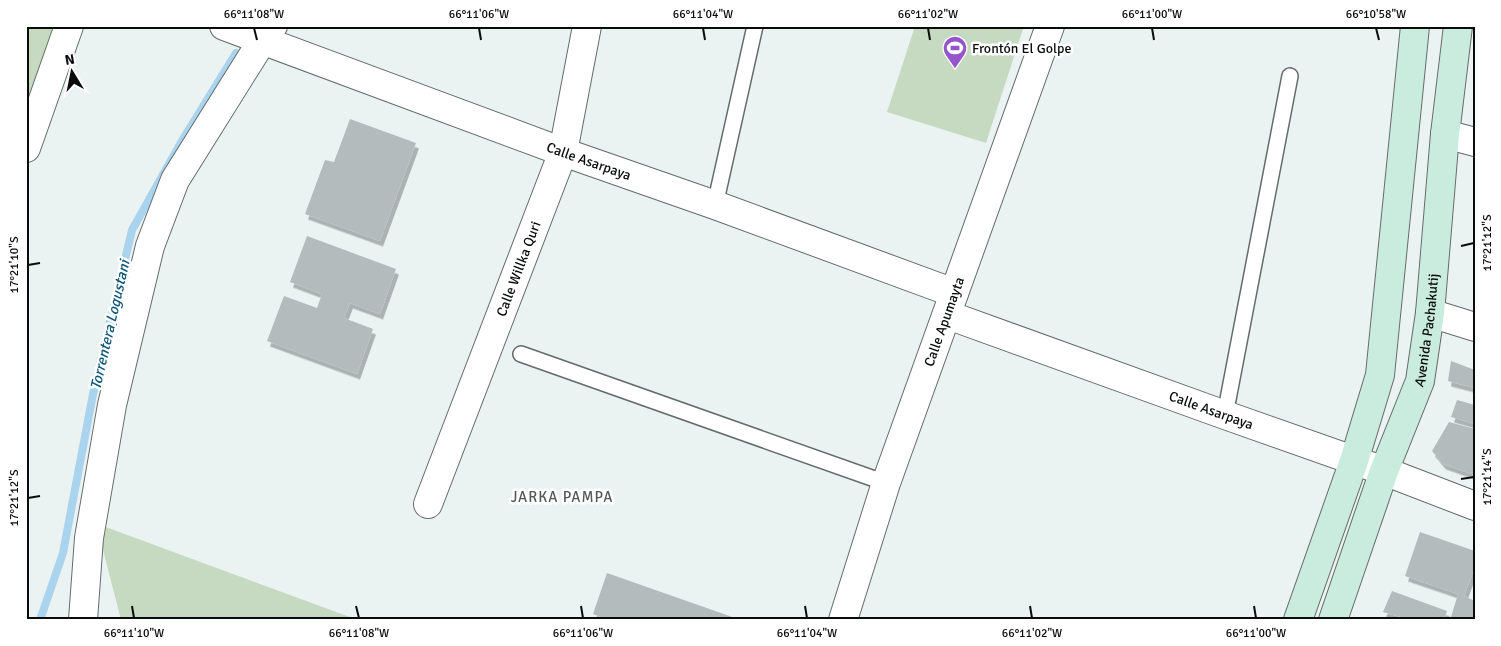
<svg xmlns="http://www.w3.org/2000/svg" width="1501" height="646" font-family="Signika,sans-serif">
<style>
.green{fill:#c6dac1}
.lines{fill:none;stroke-linecap:round;stroke-linejoin:round}
.stream{stroke:#aad3ed;stroke-width:8}
.building{fill:#b4bbbc;filter:url(#shadow)}
.lane-casing{stroke:#656b6b;stroke-width:18}
.street-casing{stroke:#656b6b;stroke-width:30}
.secondary-casing{stroke:#656b6b;stroke-width:30}
.lane{stroke:#fff;stroke-width:15}
.street{stroke:#fff;stroke-width:28}
.secondary{stroke:#c9ecde;stroke-width:28}
.ticks{fill:none;stroke:#0a0c0c;stroke-width:2}
.labels{text-anchor:middle;stroke-width:5;stroke-linejoin:round;paint-order:stroke}
.poi-label{font-size:14px;fill:#0a0c0c;stroke:#fff;text-anchor:start}
.street-label{font-size:14px;fill:#0a0c0c;stroke:#fff}
.water-label{font-size:15px;font-style:italic;fill:#0f5779;stroke:#fff}
.neighbourhood-label{font-size:15px;letter-spacing:1px;fill:#525958;stroke:#fff}
.neatline{fill:none;stroke:#0a0c0c;stroke-width:2}
.ticks-label{font-size:12px;text-anchor:middle;fill:#0a0c0c}
</style>
<defs>
<filter id="shadow"><feDropShadow dx="3" dy="5.5" stdDeviation="0" flood-color="#0004"/></filter>
</defs>
<rect width="100%" height="100%" fill="#ebf3f2"/>
<!-- green -->
<path class="green" d="M26,26H55L26,107Z
M915,26H1024L986,143L887,112Z
M103,526L358,620H121L101,542Z"/>
<g class="lines">
<!-- stream -->
<path class="stream" d="M40,620L63,553L93,394L132,230L183,139L236,53"/>
</g>
<!-- building -->
<path class="building" d="M350,119L416,143L380,241L305,214L325,160L334,162Z
M307,236L396,269L380,314L350,303L344,318L373,329L357,374L267,341L284,296L317,308L322,294L290,282Z
M1451,361L1475,370V388L1448,381Z
M1457,400L1475,405V424L1451,417Z
M1449,422L1475,429V475L1443,464L1432,451Z
M1420,532L1475,551V566L1464,596L1475,601V620H1459L1451,617L1458,594L1405,576Z
M607,573L738,619V620H609L593,614Z
M1392,591L1447,611L1444,620H1400L1401,617L1383,612Z"/>
<g class="lines">
<defs>
<path id="lane" d="M715,205L755,26
M521,354L886,483
M1225,415L1290,76"/>
<g id="street">
<path id="s1" d="M224,26L563,152L715,205L954,293"/>
<path d="M1445,134L1475,142"/>
<path d="M26,148L69,26"/>
<path d="M1430,313L1475,327"/>
<path id="s2" d="M948,315L1225,415L1384,471L1475,506"/>
<path id="s3" d="M428,504L563,152L587,26"/>
<path d="M83,620L89,538L112,405L150,246L175,180L262,41L273,26"/>
<path id="s4" d="M843,620L886,483L1050,26"/>
</g>
<g id="secondary">
<path d="M1298,620L1354,461L1380,375L1415,26"/>
<path id="s5" d="M1333,620L1384,471L1420,381L1430,313L1445,134L1458,26"/>
</g>
</defs>
<!-- lane casing -->
<use href="#lane" class="lane-casing"/>
<!-- street casing -->
<use href="#street" class="street-casing"/>
<!-- secondary casing -->
<use href="#secondary" class="secondary-casing"/>
<!-- lane -->
<use href="#lane" class="lane"/>
<!-- street -->
<use href="#street" class="street"/>
<!-- secondary -->
<use href="#secondary" class="secondary"/>
</g>
<!-- ticks -->
<path class="ticks" d="M254,28L257,40M479,28L481,40M703,28L705,40M928,28L930,40M1152,28L1154,40M1376,28L1379,40M1461,246L1474,243M28,265L40,263M1461,479L1474,477M28,498L40,496M132,606L134,618M356,606L359,618M581,606L583,618M805,606L807,618M1030,606L1032,618M1254,606L1256,618"/>
<!-- icons -->
<defs>
<symbol id="stadium-pin" viewBox="-11 -11 22 30"><path d="M0 17L-7.5 6A9.5 9.5 0 1 1 7.5 6Z" fill="#9656cb" stroke="#fff"/><path d="M0-5a6.5 5 0 1 0 0 10a6.5 5 0 1 0 0-10ZM-3.5-1.8h7v3.6h-7Z" fill="#fff"/></symbol>
</defs>
<g fill-rule="evenodd">
<use href="#stadium-pin" x="941" y="34" width="28" height="38"/>
</g>
<g class="labels">
<!-- poi labels -->
<g class="poi-label">
<text x="972" y="53">Frontón El Golpe</text>
</g>
<!-- street labels -->
<g class="street-label">
<text dy="5" stroke="none"><textPath href="#s1" startOffset="389">Calle Asarpaya</textPath></text>
<text dy="5" stroke="none"><textPath href="#s3" startOffset="252">Calle Willka Quri</textPath></text>
<text dy="5" stroke="none"><textPath href="#s4" startOffset="315">Calle Apumayta</textPath></text>
<text dy="5" stroke="none"><textPath href="#s5" startOffset="306">Avenida Pachakutij</textPath></text>
<text dy="5" stroke="none"><textPath href="#s2" startOffset="280">Calle Asarpaya</textPath></text>
</g>
<!-- water labels -->
<g class="water-label">
<text transform="translate(110 325) rotate(-77)" y="5">Torrentera Logustani</text>
</g>
<!-- neighbourhood labels -->
<g class="neighbourhood-label">
<text x="562" y="502">JARKA PAMPA</text>
</g>
</g>
<!-- border -->
<rect width="1501" height="646" fill="none" stroke="#ffffff" stroke-width="55"/>
<!-- north arrow -->
<g transform="translate(72 72) rotate(350)" stroke="#ffffff" stroke-width="4" paint-order="stroke">
<path d="M0-4L9 19L0 12L-9 19Z" fill="#0a0c0c"/>
<text y="-8" font-size="14" font-weight="bold" text-anchor="middle" fill="#0a0c0c">N</text>
</g>
<rect x="28" y="28" width="1446" height="590" class="neatline"/>
<g class="ticks-label">
<text x="254" y="18">66°11'08"W</text>
<text x="479" y="18">66°11'06"W</text>
<text x="703" y="18">66°11'04"W</text>
<text x="928" y="18">66°11'02"W</text>
<text x="1152" y="18">66°11'00"W</text>
<text x="1376" y="18">66°10'58"W</text>
<text transform="translate(1487 243) rotate(-90)" y="4">17°21'12"S</text>
<text transform="translate(14 265) rotate(-90)" y="4">17°21'10"S</text>
<text transform="translate(1487 477) rotate(-90)" y="4">17°21'14"S</text>
<text transform="translate(14 498) rotate(-90)" y="4">17°21'12"S</text>
<text x="134" y="637">66°11'10"W</text>
<text x="359" y="637">66°11'08"W</text>
<text x="583" y="637">66°11'06"W</text>
<text x="807" y="637">66°11'04"W</text>
<text x="1032" y="637">66°11'02"W</text>
<text x="1256" y="637">66°11'00"W</text>
</g>
</svg>
